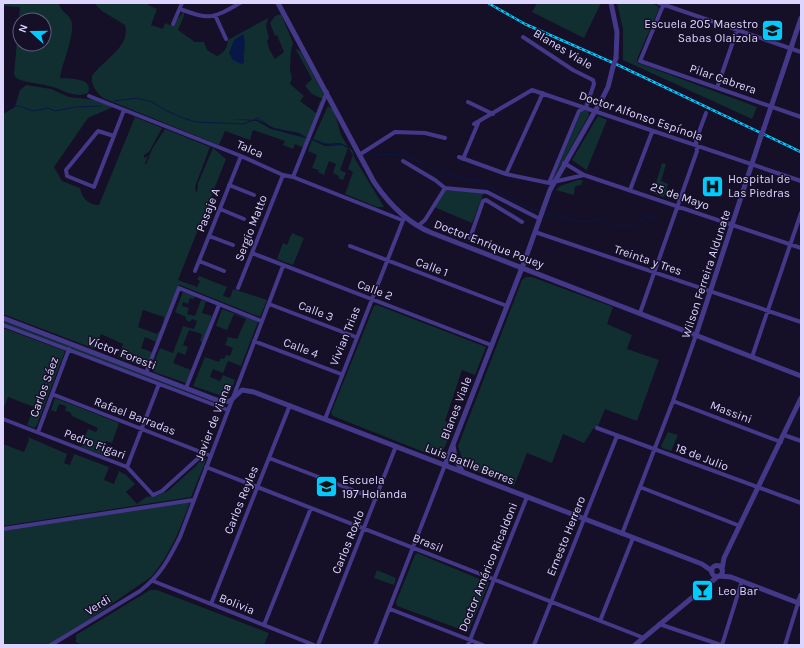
<svg xmlns="http://www.w3.org/2000/svg" width="804" height="648" font-family="Karla,sans-serif">
<style>
.green{fill:#112f31;fill-rule:evenodd}
.water{fill:#081846}
.lines{fill:none;stroke-linecap:round;stroke-linejoin:round}
.stream{stroke:#081846;stroke-width:1}
.minor{stroke:#443888;stroke-width:4}
.tertiary{stroke:#443888;stroke-width:5}
.rail-casing{stroke:#01caff;stroke-width:2.5}
.rail{stroke:#150f27;stroke-width:1;stroke-dasharray:3;stroke-linecap:butt}
.tertiary-bridge{stroke:#443888;stroke-width:5}
.labels{text-anchor:middle;stroke-width:3;stroke-linejoin:round;paint-order:stroke}
.poi-label{font-size:12px;fill:#ded5ff;stroke:#150f27;text-anchor:start}
.street-label{font-size:12px;fill:#ded5ff;stroke:#150f27}
</style>
<rect width="100%" height="100%" fill="#150f27"/>
<!-- green -->
<path class="green" d="M3,3H58C62,13 68,13 71,20C76,33 62,63 60,78C69,79 94,77 88,93C73,99 63,89 49,86C38,83 26,83 16,78L14,74L20,7L3,6ZM20,20H44V44H20Z
M94,3H148V5L157,9L151,25L163,29L165,23L172,26L184,11V16L178,30L195,42H204L207,50L217,56C224,53 227,48 228,40L268,18L266,26L269,39L267,40L269,49L275,59L284,52L277,35L275,36L270,23L275,16L281,14L293,43L291,51L290,70L292,78L290,84L304,96L300,101L316,113L320,101L323,102L307,138L299,133L274,128L258,120L230,119L257,121L271,129L309,139L305,148L295,144L293,149L283,145L285,141L253,130L250,140L225,131L219,145L103,98C96,92 91,85 92,76C103,60 131,47 125,25L102,11Z
M537,3H601L584,38L532,12Z
M617,3H651L658,6L659,9L637,59L638,63L757,107L752,119L623,60V29Z
M295,48L301,52L321,89L324,95L323,99L312,94L305,86L312,79Z
M26,85L51,89L69,97L97,100L113,107L88,118L54,167L62,181L80,188C82,198 88,205 99,205L135,117L162,128L149,152L144,155V158L148,156L145,164L146,165L152,149L165,129L210,147L196,184L195,188L197,193L198,183L213,148L226,159L178,280L197,287L200,281L197,279L199,276L227,287L223,296L230,298L233,289L267,300L260,317L180,285L178,286L163,324L164,317L143,310L138,327L157,334L162,328L156,342L145,337L141,348L152,352L146,368L118,357L123,344L101,334L95,349L3,314V114L15,107L20,90Z
M328,106L334,110L341,135L348,147L340,143L324,144L313,139Z
M582,110L588,111L589,115L553,179Z
M598,116L607,120L587,169L588,171L572,160Z
M312,140L325,146L342,145L352,150L355,159L384,207H377L345,194L353,172L348,169L353,155L348,148L340,170L346,173L343,180L338,178L339,176L333,173L336,164L329,161L324,175L318,172L319,170L312,168L317,155L308,151Z
M662,163L666,164L661,181L668,184L664,197L653,193Z
M578,180H583L581,185L575,186L574,195L556,190L560,186Z
M445,190L484,192L472,223L434,207Z
M292,233L304,238L293,265L277,259L283,243L287,245Z
M526,277H532L613,307L607,324L632,335L627,349L659,360L637,421L605,409L598,426L593,429L584,443L563,434L552,463L527,453L514,486L471,469L464,464L458,446L522,280Z
M183,292L195,296L194,299L190,298L188,304L183,302L182,306L189,308L187,314L195,316L201,300L206,301L202,313L212,316L203,342L200,341L202,334L189,330L183,345L188,347L185,355L178,352L173,363L191,370L186,383L154,372L152,368L160,348L173,353L183,326L194,329L197,321L192,319L190,322L186,320V317L175,312Z
M377,305L486,347L475,375L462,370L445,421L455,426L439,458L333,416L331,413L374,306Z
M222,309L258,322L241,366L228,361L223,373L213,369L210,377L220,381L223,375L235,380L228,398L193,386L205,357L219,362L221,358L224,359L226,355L230,356L233,348L225,345L228,337L237,339L246,319L234,314L227,330L216,326Z
M3,321L223,404L225,406L3,324Z
M3,328L65,351L37,425L34,428L27,425L34,407L8,397L3,410Z
M55,398L119,423L112,443L106,441L103,448L110,451L108,457L81,447L88,429L96,432L98,428L72,416L70,412L65,411L66,406L59,404L56,412L51,410Z
M668,432L678,435L671,451L662,448L661,446Z
M28,437L67,454L64,463L70,465L74,454L109,467L104,480L114,484L119,471L126,475L135,484L126,492L137,504L146,497L159,495L168,491L196,466L201,459L205,457L206,460L191,497L3,526V444L24,452L29,440Z
M190,502C180,529 170,555 151,577L52,645H3V530Z
M417,553L489,583L468,632L397,606L396,602L415,555Z
M377,570L396,578L394,585L374,578Z
M150,590H157L269,633L264,645H82L76,642V635Z"/>
<!-- water -->
<path class="water" d="M243,34C247,42 243,53 244,63L241,64L233,60L229,53L234,40Z"/>
<g class="lines">
<!-- stream -->
<path class="stream" d="M114,101L137,98L152,102L167,111L183,118L196,122L244,124L258,118L274,129L307,138
M3,109L8,106H18L34,111L48,108L55,111L75,107L102,106
M310,139L330,145L341,144L351,148
M370,155L404,154L432,169L469,181L478,180L515,202L539,212
M547,214C570,218 581,227 605,218L613,225L633,226L647,216L658,218"/>
<!-- minor -->
<path class="minor" d="M659,3L801,52
M666,3L662,8L640,61L801,117
M180,9C210,20 212,19 240,3
M215,15L226,39
M173,24L182,3
M523,37L573,70L593,80L594,84L586,107L579,111L549,183L584,175
M717,88L737,30
M89,96L241,156L283,175L293,177L402,220
M468,102L493,114
M474,124L532,90L801,181
M114,136L98,131L66,170L67,176L94,187L124,110
M359,155L395,132L425,133L445,138
M459,157L506,174L549,183
M463,159L479,121
M403,161L435,180L445,188L487,192L540,219
M564,163L584,175L801,248
M506,174L543,93
M293,177L327,92
M229,185L254,195
M630,190L652,132
M220,209L244,219
M418,226L425,220L445,188
M535,232L801,322
M209,236L233,245
M470,238L483,201L486,200L522,222
M350,246L507,306
M252,253L491,345
M199,261L224,271
M195,271L241,156
M238,288L283,175
M269,304L356,337
M640,313L697,151L696,140L706,113
M3,325L228,410
M254,341L341,374
M752,357L801,213
M146,373L179,288L261,321
M186,388L219,305
M52,394L211,456
M673,401L781,442
M3,419L127,467L153,495L162,491L204,453
M325,419L404,218
M597,428L801,503
M38,432L69,349
M784,435L801,441
M269,458L376,499
M127,467L159,384
M206,467L639,636L643,638
M640,487L740,526
M3,529L193,500
M622,534L673,401L696,335
M153,581L314,645
M211,604L290,405
M390,609L483,645
M600,621L633,538
M659,624L721,645
M264,625L311,508
M51,645L140,591C160,576 169,559 180,537L283,266
M318,645L396,446
M375,645L445,465
M468,645L527,497
M534,645L617,436
M722,645L742,581
M785,645L798,603"/>
<!-- tertiary -->
<path class="tertiary" d="M278,3L374,182C389,204 407,223 432,233L801,376
M611,3L617,32L616,58
M764,128L801,18
M3,318L222,402L230,401L242,390L254,392L702,564L712,571
M696,335L761,136
M453,445L455,458L462,471
M445,465L525,260L550,190L602,99L608,87L613,67
M711.5 571a5.5 5.5 0 1 1 11 0a5.5 5.5 0 1 1-11 0Z
M722,569L724,558L801,398
M720,576L731,577L801,604
M798,603L801,595
M635,645L717,577"/>
<defs>
<path id="rail" d="M488,3L525,24L618,65L801,152"/>
</defs>
<!-- rail casing -->
<use href="#rail" class="rail-casing"/>
<!-- rail -->
<use href="#rail" class="rail"/>
<!-- tertiary-bridge -->
<path class="tertiary-bridge" d="M613,67L616,58
M761,136L764,128"/>
</g>
<!-- icons -->
<defs>
<symbol id="school-square" viewBox="-11 -11 22 22"><rect x="-9" y="-9" width="18" height="18" rx="4" fill="#01caff" stroke="#150f27"/><path d="M0-5L7-2L0 1L-7-2ZM-4 1L0 2.5L4 1V4Q0 6-4 4Z" fill="#111"/></symbol>
<symbol id="hospital-square" viewBox="-11 -11 22 22"><rect x="-9" y="-9" width="18" height="18" rx="4" fill="#01caff" stroke="#150f27"/><path d="M-5-5h3v3.5h4V-5h3V5h-3V1.5h-4V5h-3Z" fill="#111"/></symbol>
<symbol id="bar-square" viewBox="-11 -11 22 22"><rect x="-9" y="-9" width="18" height="18" rx="4" fill="#01caff" stroke="#150f27"/><path d="M-6-5H6L.8 .8V4.5H3.5V6h-7V4.5H-.8V.8Z" fill="#111"/></symbol>
</defs>
<g fill-rule="evenodd">
<use href="#school-square" x="760" y="18" width="25" height="25"/>
<use href="#hospital-square" x="700" y="174" width="25" height="25"/>
<use href="#school-square" x="314" y="474" width="25" height="25"/>
<use href="#bar-square" x="690" y="578" width="25" height="25"/>
</g>
<g class="labels">
<!-- poi labels -->
<g class="poi-label">
<text x="758" y="28" text-anchor="end">Escuela 205 Maestro<tspan x="758" dy="14">Sabas Olaizola</tspan></text>
<text x="728" y="183">Hospital de<tspan x="728" dy="14">Las Piedras</tspan></text>
<text x="342" y="484">Escuela<tspan x="342" dy="14">197 Holanda</tspan></text>
<text x="718" y="595">Leo Bar</text>
</g>
<!-- street labels -->
<g class="street-label">
<text transform="translate(563 49) rotate(31)" y="4">Blanes Viale</text>
<text transform="translate(723 79) rotate(19)" y="4">Pilar Cabrera</text>
<text transform="translate(641 116) rotate(19)" y="4">Doctor Alfonso Espínola</text>
<text transform="translate(250 149) rotate(24)" y="4">Talca</text>
<text transform="translate(680 196) rotate(19)" y="4">25 de Mayo</text>
<text transform="translate(208 210) rotate(-69)" y="4">Pasaje A</text>
<text transform="translate(251 228) rotate(-69)" y="4">Sergio Matto</text>
<text transform="translate(489 244) rotate(21)" y="4">Doctor Enrique Pouey</text>
<text transform="translate(648 260) rotate(19)" y="4">Treinta y Tres</text>
<text transform="translate(432 267) rotate(21)" y="4">Calle 1</text>
<text transform="translate(706 274) rotate(-72)" y="4">Wilson Ferreira Aldunate</text>
<text transform="translate(375 290) rotate(21)" y="4">Calle 2</text>
<text transform="translate(316 311) rotate(21)" y="4">Calle 3</text>
<text transform="translate(345 336) rotate(-68)" y="4">Vivian Trias</text>
<text transform="translate(301 348) rotate(21)" y="4">Calle 4</text>
<text transform="translate(122 353) rotate(21)" y="4">Víctor Foresti</text>
<text transform="translate(44 387) rotate(-70)" y="4">Carlos Sáez</text>
<text transform="translate(456 408) rotate(-69)" y="4">Blanes Viale</text>
<text transform="translate(731 412) rotate(21)" y="4">Massini</text>
<text transform="translate(135 416) rotate(21)" y="4">Rafael Barradas</text>
<text transform="translate(213 422) rotate(-69)" y="4">Javier de Viana</text>
<text transform="translate(95 444) rotate(21)" y="4">Pedro Figari</text>
<text transform="translate(702 457) rotate(21)" y="4">18 de Julio</text>
<text transform="translate(470 464) rotate(21)" y="4">Luis Batlle Berres</text>
<text transform="translate(241 500) rotate(-68)" y="4">Carlos Reyles</text>
<text transform="translate(566 536) rotate(-68)" y="4">Ernesto Herrero</text>
<text transform="translate(348 542) rotate(-68)" y="4">Carlos Roxlo</text>
<text transform="translate(428 543) rotate(22)" y="4">Brasil</text>
<text transform="translate(488 567) rotate(-68)" y="4">Doctor Américo Ricaldoni</text>
<text transform="translate(237 604) rotate(22)" y="4">Bolivia</text>
<text transform="translate(98 605) rotate(-32)" y="4">Verdi</text>
</g>
</g>
<!-- border -->
<rect width="804" height="648" fill="none" stroke="#ded5ff" stroke-width="8"/>
<!-- north arrow -->
<g transform="translate(32 32) rotate(291)"><circle r="19" fill="#150f27" stroke="#655e7d"/>
<path d="M0-3L7 15L0 10L-7 15Z" fill="#01caff"/>
<text y="-6" font-size="11" font-weight="bold" text-anchor="middle" fill="#ded5ff">N</text>
</g>
</svg>
